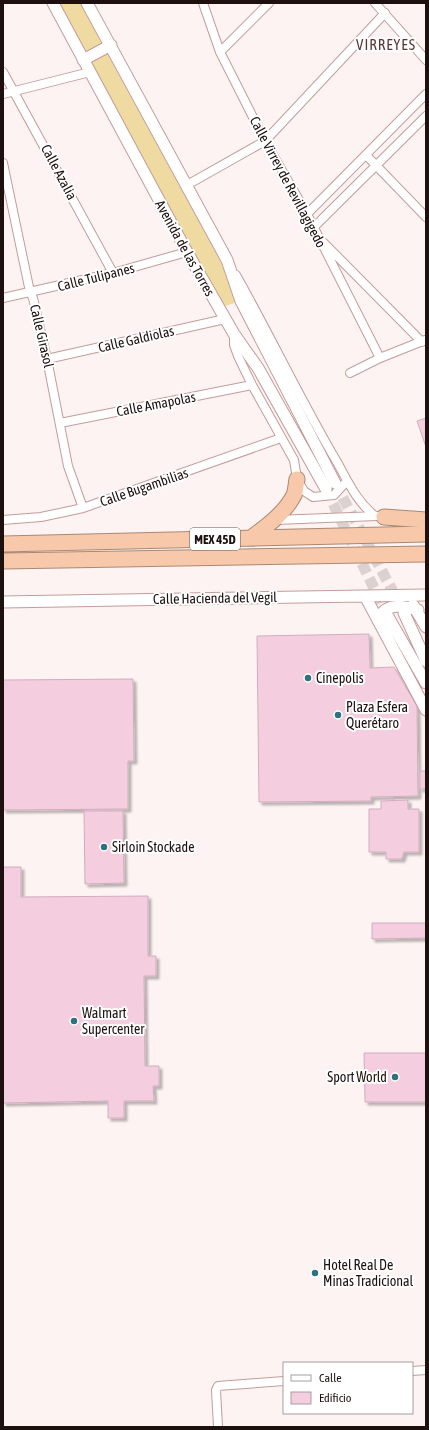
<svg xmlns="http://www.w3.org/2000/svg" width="429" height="1430" font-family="'Asap Condensed',sans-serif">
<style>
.garden{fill:#efdaa2}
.building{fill:#f4cddf;stroke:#d1acbd;filter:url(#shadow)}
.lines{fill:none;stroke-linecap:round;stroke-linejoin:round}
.secondary-tunnel{stroke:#dbd1d0;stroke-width:11;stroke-dasharray:11 5.5;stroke-linecap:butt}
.street-casing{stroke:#c59c9a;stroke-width:10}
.secondary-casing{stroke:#c59c9a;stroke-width:13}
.highway-casing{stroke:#ab8874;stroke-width:17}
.street{stroke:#fff;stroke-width:8}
.secondary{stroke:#fff;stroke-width:11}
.highway{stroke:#f7c9aa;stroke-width:15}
.poi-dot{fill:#2d7281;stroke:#fff;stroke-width:1.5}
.labels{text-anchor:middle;stroke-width:4;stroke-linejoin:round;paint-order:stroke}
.shield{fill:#fff;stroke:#625857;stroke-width:1}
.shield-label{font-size:13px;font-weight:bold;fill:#1e100f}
.street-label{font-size:14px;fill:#1e100f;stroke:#fff}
.poi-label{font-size:14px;fill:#1e100f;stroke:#fff;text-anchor:start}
.neighbourhood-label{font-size:15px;letter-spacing:1px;fill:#583635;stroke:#fff}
</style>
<defs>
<filter id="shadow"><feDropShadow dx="3" dy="3" stdDeviation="1" flood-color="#0004"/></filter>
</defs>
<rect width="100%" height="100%" fill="#fcf3f2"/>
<!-- garden -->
<path class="garden" d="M53,3H87L187,185L241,301L219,308Z"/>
<!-- building -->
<path class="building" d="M426,418V447L417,421Z
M369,634L370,668L394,667L417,706L418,796L371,797V801L259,802L257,636Z
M133,679L134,761H128V809L3,810V680Z
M420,771H426V789H420Z
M408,800V809H419V852H404L402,859H386V852H369V809H381V801Z
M84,811H123L124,883L85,884Z
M3,867H21V897L148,896V956H156V976H144L145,1066H159V1086H153L154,1101H124V1118H108V1101L3,1103Z
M372,923H426V938L372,939Z
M364,1053H426V1102H365Z"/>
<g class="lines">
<!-- secondary-tunnel -->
<path class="secondary-tunnel" d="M335,483L399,603
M326,489L387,615"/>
<defs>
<path id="street" d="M203,3L220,52L265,141L307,214L380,358
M375,3L426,60
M220,52L269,3
M3,72L113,273
M3,94L90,72
M366,155L426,217
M3,163L30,292L33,298L47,359L68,466L83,508
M187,185L265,141L385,13
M307,214L426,94
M313,228L426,116
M324,243L422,342
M236,275C271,337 301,401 337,462C348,482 357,502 375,516
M3,298L113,273L187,252
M234,334V345L238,356L252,385L294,460L297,479L304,491L313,497L334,495L347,481
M47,359L225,319
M350,373L380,358L425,340
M60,423L252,385
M3,520L41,517L83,508L281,438
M275,520L377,516
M412,1371L426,1370
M218,1427L216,1390L218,1386L284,1381"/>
<path id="secondary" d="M53,3L187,252L234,334L258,368L326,489
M87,3L227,260L241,301L335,483
M83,60L111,45
M365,596L426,710
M3,602L426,595
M413,605L426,627
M404,613L426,661
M387,615L426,683
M379,617C388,602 403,606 418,610"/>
<path id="highway" d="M384,517L426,520
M251,538C267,526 285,513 294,495C296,490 296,484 297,479
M3,544L426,534
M3,561L426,554"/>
</defs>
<!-- street casing -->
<use href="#street" class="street-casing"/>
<!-- secondary casing -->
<use href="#secondary" class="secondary-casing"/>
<!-- highway casing -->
<use href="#highway" class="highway-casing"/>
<!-- street -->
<use href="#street" class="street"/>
<!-- secondary -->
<use href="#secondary" class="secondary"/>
<!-- highway -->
<use href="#highway" class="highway"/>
</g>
<!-- markers -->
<g class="poi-dot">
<circle cx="308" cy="678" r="4"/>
<circle cx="338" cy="715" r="4"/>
<circle cx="104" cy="847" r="4"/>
<circle cx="74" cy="1021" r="4"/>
<circle cx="395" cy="1077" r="4"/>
<circle cx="315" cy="1273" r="4"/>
</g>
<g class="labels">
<!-- shield labels -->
<rect class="shield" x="190" y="528" width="50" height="22" rx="3"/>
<g class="shield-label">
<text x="215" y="544">MEX 45D</text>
</g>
<!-- street labels -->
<g class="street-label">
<text transform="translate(59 172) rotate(62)" y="5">Calle Azalia</text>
<text transform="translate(288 182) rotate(62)" y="5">Calle Virrey de Revillagigedo</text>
<text transform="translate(185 248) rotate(61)" y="5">Avenida de las Torres</text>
<text transform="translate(96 277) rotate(-14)" y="5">Calle Tulipanes</text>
<text transform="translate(42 336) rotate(77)" y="5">Calle Girasol</text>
<text transform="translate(136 339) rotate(-13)" y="5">Calle Galdiolas</text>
<text transform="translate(156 404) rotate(-11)" y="5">Calle Amapolas</text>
<text transform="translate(144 487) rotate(-19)" y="5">Calle Bugambilias</text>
<text transform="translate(215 598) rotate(-1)" y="5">Calle Hacienda del Vegil</text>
</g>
<!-- poi labels -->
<g class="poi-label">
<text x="316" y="683">Cinepolis</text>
<text x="346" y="712">Plaza Esfera<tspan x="346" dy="16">Querétaro</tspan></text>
<text x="112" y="852">Sirloin Stockade</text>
<text x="82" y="1018">Walmart<tspan x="82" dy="16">Supercenter</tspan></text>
<text x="387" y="1082" text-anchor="end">Sport World</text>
<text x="323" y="1270">Hotel Real De<tspan x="323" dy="16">Minas Tradicional</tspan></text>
</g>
<!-- neighbourhood labels -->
<g class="neighbourhood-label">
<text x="386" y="50">VIRREYES</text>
</g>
</g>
<!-- border -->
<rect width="429" height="1430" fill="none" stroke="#1e100f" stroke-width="8"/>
<!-- legend -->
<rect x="283" y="1362" width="130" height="52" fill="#ffffff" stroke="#a59f9f"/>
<rect x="291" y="1375" width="20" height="6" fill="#ffffff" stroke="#a59f9f"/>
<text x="319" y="1382" font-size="12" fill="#1e100f">Calle</text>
<rect x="291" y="1392" width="20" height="12" fill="#f4cddf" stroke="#a59f9f"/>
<text x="319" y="1402" font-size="12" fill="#1e100f">Edificio</text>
</svg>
